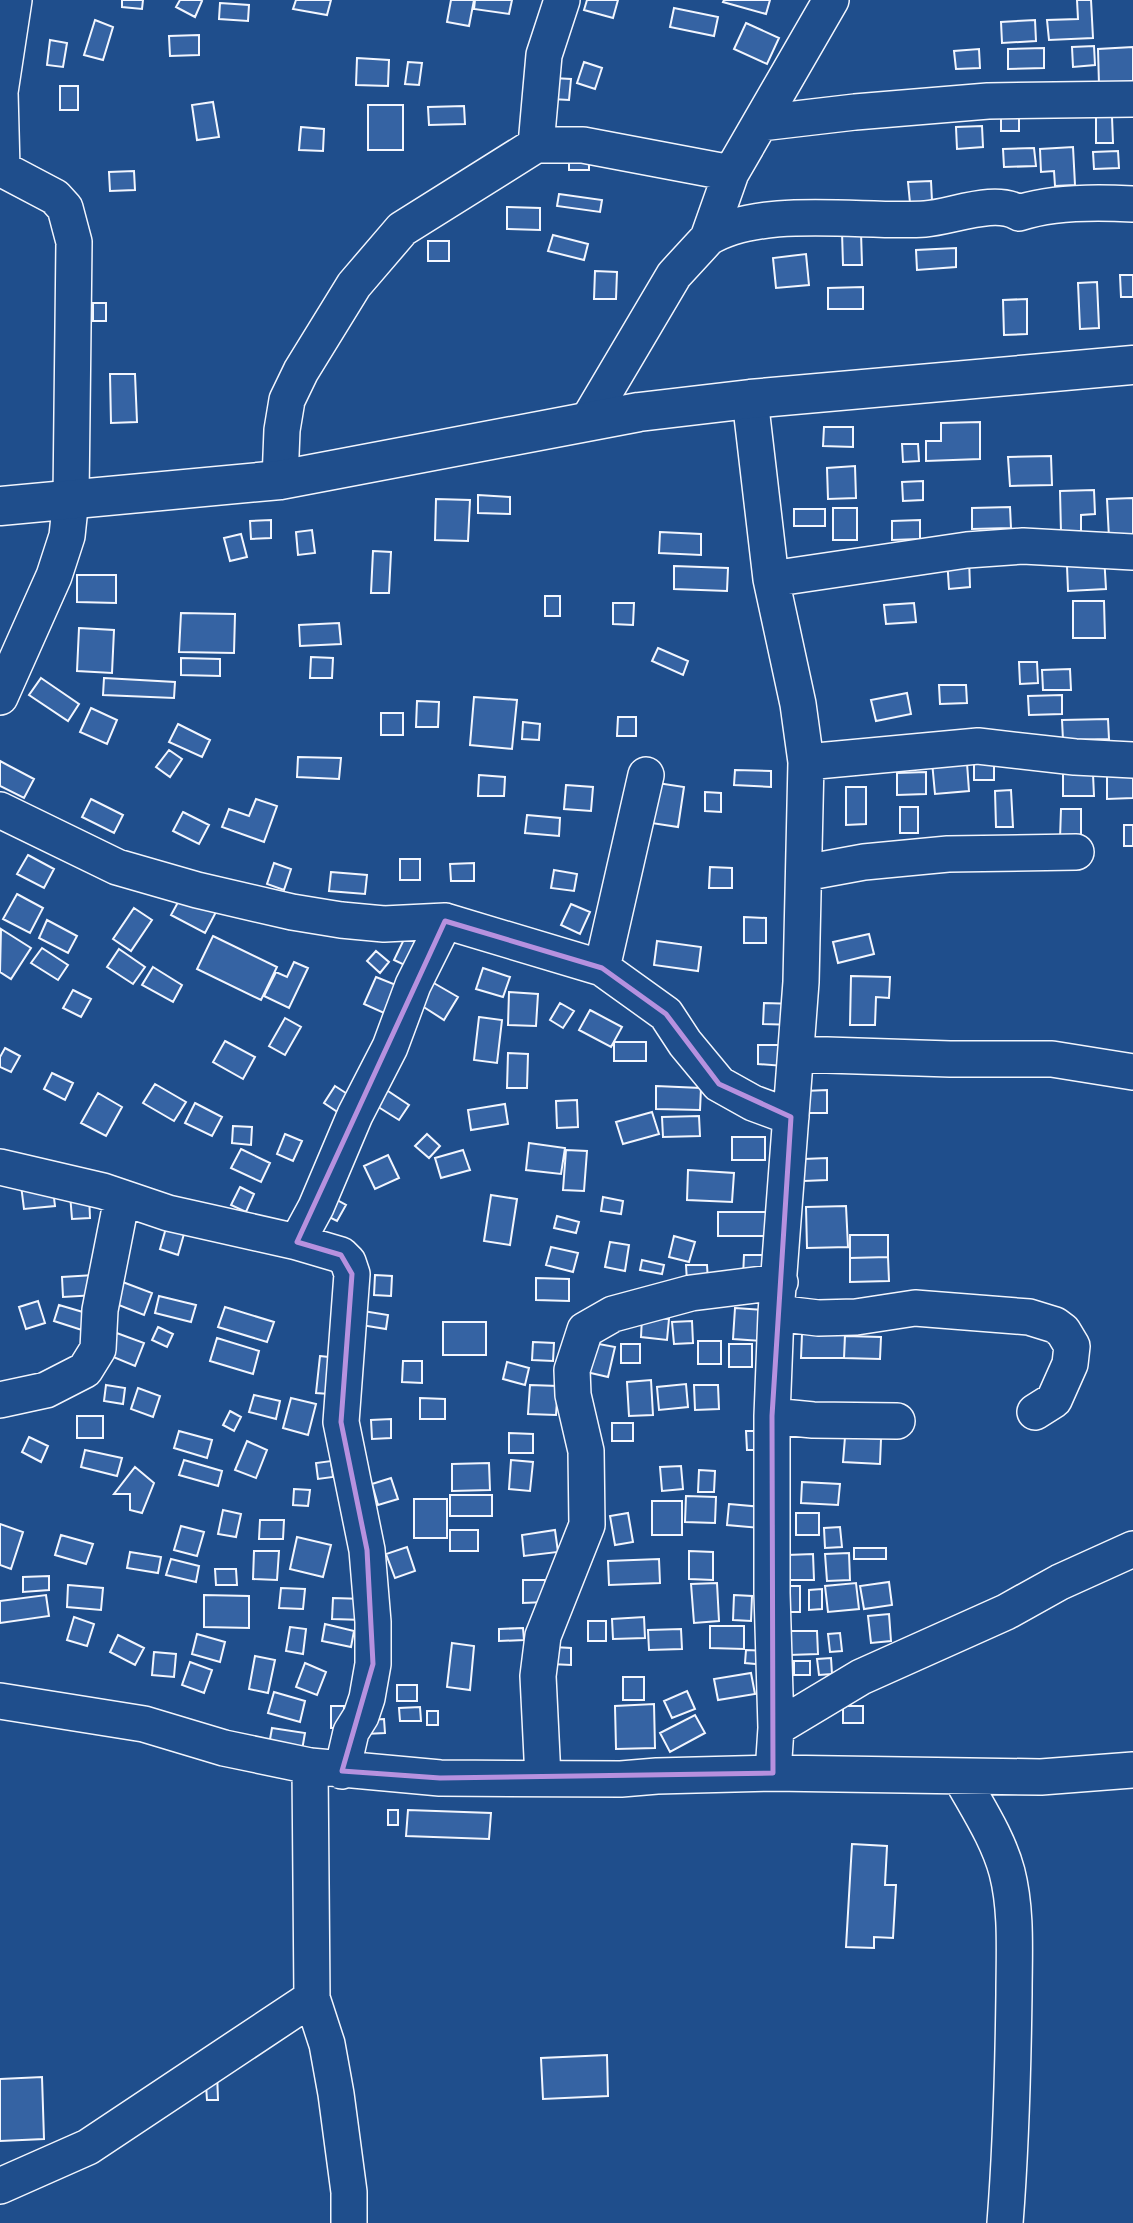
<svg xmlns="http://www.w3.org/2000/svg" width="1133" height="2223" font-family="'DM Sans',sans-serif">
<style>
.building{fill:#3563a3;stroke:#f2f6ff;stroke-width:2}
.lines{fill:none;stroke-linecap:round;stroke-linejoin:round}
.minor-casing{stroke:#f2f6ff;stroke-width:38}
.tertiary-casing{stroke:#f2f6ff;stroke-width:41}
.minor{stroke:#1f4e8c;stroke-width:35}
.tertiary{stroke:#1f4e8c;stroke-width:38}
.marked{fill:none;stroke:#b691df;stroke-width:5;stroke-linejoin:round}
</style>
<rect width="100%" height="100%" fill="#1f4e8c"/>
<!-- building -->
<path class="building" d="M122,0H143L142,9L122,7Z
M180,0H200L202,1L195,17L176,7Z
M296,0H331L327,15L293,9Z
M451,0H474L469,26L447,22Z
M475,0H512L509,14L474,9Z
M587,0H618L613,18L584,10Z
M724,0H770L766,14L723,2Z
M1077,0H1091L1093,38L1049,40L1047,20L1078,19Z
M220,3L249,5L248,21L219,19Z
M674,8L718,17L714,36L670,27Z
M95,20L113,27L103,60L84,55Z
M1035,20L1036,41L1002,43L1001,22Z
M746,23L779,38L767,64L734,49Z
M199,35V55L170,56L169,36Z
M50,40L67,43L63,67L47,65Z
M1094,46L1095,65L1073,67L1072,47Z
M1133,47V83L1099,85L1098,49Z
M1044,48V68L1008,69V49Z
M979,49L980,68L956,69L954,51Z
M357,58L389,60L388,86L356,85Z
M408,62L422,63L419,85L405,84Z
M584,62L602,68L595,89L577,83Z
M553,78L571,79L569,100L552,99Z
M60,86H78V110H60Z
M213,102L219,137L197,140L192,105Z
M368,105H403V150H368Z
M464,106L465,124L429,125L428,107Z
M1001,109H1019V131H1001Z
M1096,117H1112L1113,143H1096Z
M982,126L983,147L957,149L956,127Z
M301,127L324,129L323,151L299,150Z
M1073,147L1075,185L1055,186L1054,171L1041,172L1040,149Z
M1034,148L1036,166L1004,167L1003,149Z
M1118,151L1119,168L1094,169L1093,152Z
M569,159H589V170H569Z
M134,171L135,190L110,191L109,172Z
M931,181L932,201L910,203L908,182Z
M559,194L602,200L600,212L557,206Z
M507,207L540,208V230L507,229Z
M842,232H861L862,265H843Z
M553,235L588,244L584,260L548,251Z
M428,241H449V261H428Z
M956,248V267L917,270L916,250Z
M806,254L809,285L776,288L773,258Z
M595,271L617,272L616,299H594Z
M1120,275H1133V297H1121Z
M1097,282L1099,328L1080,329L1078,283Z
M863,287V309H828V288Z
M1027,299V334L1004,335L1003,300Z
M93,303H106V321H93Z
M110,374H135L137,422L111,423Z
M980,422V459L926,461V441H941V423Z
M824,427H853V447L823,446Z
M902,444H918L919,461L903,462Z
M1051,456L1052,485L1010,486L1008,457Z
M855,466L856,498L828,499L827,468Z
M923,481V500L903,501L902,482Z
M1094,490L1095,514L1081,515V531L1061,532L1060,491Z
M478,495L510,497V514L478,513Z
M1133,498V537L1109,538L1107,499Z
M436,499L470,500L468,541L435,540Z
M1010,507L1011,528L972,529V508Z
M833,508H857V540H833Z
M794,509H825V526H794Z
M271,520V538L251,539L250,521Z
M920,520V539L892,540V521Z
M312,530L315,553L298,555L296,532Z
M660,532L701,534V555L659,553Z
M241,534L247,557L230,561L224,538Z
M373,551L391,552L389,593H371Z
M1104,555L1106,589L1068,591L1067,566L1089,565Z
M969,557L970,587L949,589L947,558Z
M674,566L728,568L727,591L674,589Z
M77,575H116V603L77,602Z
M545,596H560V616H545Z
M1073,601H1104L1105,638H1073Z
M613,603H634L633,625L613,624Z
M914,603L916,622L886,624L884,605Z
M181,613L235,614L234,653L179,652Z
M339,623L341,644L300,646L299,625Z
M79,628L114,630L112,673L77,671Z
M658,648L688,661L683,675L652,661Z
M311,657L333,658L332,678H310Z
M181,658L220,659V676L181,675Z
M1019,662H1037L1038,683L1020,684Z
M1070,669L1071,690H1043L1042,670Z
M41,678L79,704L68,721L29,695Z
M104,678L175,682L174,698L103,695Z
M939,685H966L967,703L940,704Z
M907,693L911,714L876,721L871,700Z
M1062,695V714L1029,715L1028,696Z
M474,697L517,700L512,749L470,745Z
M417,701L439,702L438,727H416Z
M91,708L117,720L107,744L80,732Z
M381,713H403V735H381Z
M618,717H636V736H617Z
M1108,719L1109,739L1063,740L1062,720Z
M523,722L540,724L539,740L522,739Z
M178,724L210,740L202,757L169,742Z
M966,749L969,791L935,794L931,751Z
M169,750L182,759L170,777L156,767Z
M298,757L341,758L339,779L297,777Z
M974,760H994V780H974Z
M0,761L34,779L24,798L0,786Z
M1133,763V798L1107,799V764Z
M735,770L771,771V787L734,785Z
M926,772V794L897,795V773Z
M1063,774H1093L1094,796H1063Z
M479,775L505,777L504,796H478Z
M651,782L684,787L678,827L645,822Z
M566,785L593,787L591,811L564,809Z
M846,787H866V824L846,825Z
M1011,790L1013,827H996L995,791Z
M705,792L721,793V812L705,811Z
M91,799L123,815L114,833L82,817Z
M256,799L277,806L264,842L222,827L229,809L249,816Z
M900,807H918V833H900Z
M1061,809H1081V840L1060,839Z
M183,812L209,825L199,844L173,831Z
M527,815L560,818L559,836L525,833Z
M1124,825H1133V846H1124Z
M28,855L54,869L44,888L17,874Z
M400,859H420V880H400Z
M274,863L291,869L284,890L267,884Z
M474,863V881H451L450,864Z
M710,867L732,868V888H709Z
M554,870L577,874L574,891L551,888Z
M331,872L367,875L365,894L329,891Z
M17,894L43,908L30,933L3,919Z
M182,895L216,912L205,933L171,915Z
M571,904L590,912L580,934L561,925Z
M134,908L152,920L131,951L113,939Z
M744,917L766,918V943H744Z
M47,920L77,936L68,953L39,938Z
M1,929L31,948L11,979L0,972Z
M408,931L426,939L411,968L394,960Z
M869,934L874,954L838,963L833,942Z
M213,936L277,967L261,1000L197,969Z
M657,941L701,947L698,971L654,965Z
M42,948L68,965L58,980L31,963Z
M119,949L145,967L133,984L107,967Z
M376,951L389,962L380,973L367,961Z
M294,962L308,968L289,1008L264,996L276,972L287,977Z
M153,967L182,985L173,1002L142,985Z
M483,968L510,977L503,997L476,989Z
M851,976L890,977L889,998L876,997L875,1025H850Z
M376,977L396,985L384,1013L364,1004Z
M432,982L458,997L444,1020L419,1004Z
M73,990L91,999L81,1017L63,1008Z
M509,992L538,994L536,1026L508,1025Z
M560,1003L574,1011L563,1028L550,1020Z
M764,1003L797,1004L796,1025L763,1024Z
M590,1010L622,1027L611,1047L579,1030Z
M479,1017L502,1020L497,1063L474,1060Z
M285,1018L301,1027L285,1055L269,1046Z
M225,1041L255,1057L243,1079L213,1062Z
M614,1042H646V1061H614Z
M758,1045H784V1066L758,1064Z
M5,1048L20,1056L11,1072L0,1067V1057Z
M508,1053L528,1054L527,1088H507Z
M52,1073L73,1083L65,1100L44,1089Z
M155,1084L186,1102L174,1121L143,1103Z
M335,1086L352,1097L342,1115L324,1103Z
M656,1086L701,1088L700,1110L656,1109Z
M382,1087L409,1105L399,1120L372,1103Z
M827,1090V1113H806L805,1091Z
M98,1093L122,1107L106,1136L81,1123Z
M577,1100L578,1127L557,1128L556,1101Z
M195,1103L222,1117L212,1136L185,1123Z
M505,1104L508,1124L471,1130L468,1110Z
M652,1112L659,1134L623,1144L616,1122Z
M699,1116L700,1136L663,1137L662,1117Z
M233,1126L252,1127L251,1145L232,1143Z
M285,1134L302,1141L293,1161L277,1154Z
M427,1134L440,1146L429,1158L415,1146Z
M732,1137H765V1160H732Z
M529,1143L565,1148L561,1174L526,1170Z
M241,1149L270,1163L261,1182L231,1168Z
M463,1150L470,1170L441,1178L435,1158Z
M566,1150L587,1151L584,1191L563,1190Z
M388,1155L399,1178L375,1189L364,1166Z
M827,1158V1180L804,1181V1159Z
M688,1170L734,1173L732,1202L687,1200Z
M52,1182L55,1206L24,1209L21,1185Z
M240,1187L254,1194L246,1212L231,1205Z
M70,1194H89L90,1218L72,1219Z
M328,1195L346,1205L337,1221L319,1212Z
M491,1195L517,1199L510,1245L484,1241Z
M603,1197L623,1201L621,1214L601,1211Z
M846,1206L848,1247L807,1248L806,1207Z
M718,1212H776V1236H718Z
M557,1216L579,1222L576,1233L554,1228Z
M166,1228L184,1234L178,1255L160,1249Z
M850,1235H888V1257L850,1258Z
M674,1236L695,1242L689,1262L669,1257Z
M610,1242L629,1245L625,1271L605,1267Z
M551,1247L578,1253L573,1272L546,1265Z
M744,1255H768V1278L743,1277Z
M888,1257L889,1281L850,1282V1258Z
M642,1260L664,1265L662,1274L640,1270Z
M686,1265H707L708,1282H687Z
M94,1275L96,1295L63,1297L62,1277Z
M375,1275L392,1276L391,1296L374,1295Z
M536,1278L569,1279V1301L536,1300Z
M120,1281L152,1293L144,1315L111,1302Z
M159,1296L196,1305L191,1322L155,1313Z
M38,1301L45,1323L26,1329L19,1307Z
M59,1305L93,1315L88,1332L54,1321Z
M225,1307L274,1322L267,1342L218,1327Z
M735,1308L765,1310L762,1341L733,1339Z
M363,1311L388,1315L386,1329L361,1325Z
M642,1317L669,1319L667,1340L641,1337Z
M692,1321L693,1343L674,1344L672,1322Z
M443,1322H486V1355H443Z
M158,1327L173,1334L167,1347L152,1340Z
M114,1332L144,1343L135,1366L106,1354Z
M802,1334H845L844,1358H801Z
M845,1336L881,1337L880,1359L844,1358Z
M217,1338L259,1351L253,1374L210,1361Z
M698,1341H721V1364H698Z
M533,1342L554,1343L553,1361L532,1360Z
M588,1342L615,1347L608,1377L582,1371Z
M621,1344H640V1363H621Z
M729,1344H752V1367H729Z
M320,1356L346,1359L343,1395L316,1393Z
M403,1361H422V1383L402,1382Z
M507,1362L529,1368L525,1385L503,1379Z
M651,1380L653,1415L629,1416L627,1382Z
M686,1384L688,1407L659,1410L657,1387Z
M106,1385L125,1388L123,1404L104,1401Z
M530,1385L558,1386L556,1415L528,1414Z
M694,1385H718L719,1409L695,1410Z
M138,1388L160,1396L153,1417L131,1409Z
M254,1395L280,1401L276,1419L249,1412Z
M291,1398L316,1404L308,1435L283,1428Z
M420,1398L445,1399V1419H420Z
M230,1411L241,1417L234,1431L223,1425Z
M77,1416H103V1438H77Z
M391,1419V1438L372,1439L371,1420Z
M612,1423H633V1441H612Z
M179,1431L212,1440L207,1458L174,1448Z
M746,1431H765V1450H747Z
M509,1433L533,1434V1453H509Z
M29,1437L48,1446L41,1462L22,1452Z
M845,1437L881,1439L880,1464L843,1462Z
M247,1441L267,1450L256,1478L235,1470Z
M85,1450L122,1458L117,1476L81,1467Z
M184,1460L222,1471L218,1486L179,1475Z
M511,1460L533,1462L530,1491L509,1489Z
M331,1461L333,1477L318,1479L316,1463Z
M489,1463L490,1490L452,1491V1464Z
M681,1466L683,1489L662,1491L660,1467Z
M135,1467L154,1483L142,1513L130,1510V1494H114Z
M699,1470L715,1471L714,1492H698Z
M391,1478L398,1499L378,1505L372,1484Z
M802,1482L840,1484L838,1505L801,1503Z
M294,1489L310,1490L308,1506L293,1505Z
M450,1495H492V1516H450Z
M686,1496L716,1497L715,1523L685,1522Z
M414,1499H447V1538H414Z
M652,1501H682V1535H652Z
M729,1504L762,1507L760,1528L727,1525Z
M223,1510L241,1514L236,1537L218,1534Z
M628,1513L633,1542L615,1545L610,1516Z
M796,1513H819V1535H796Z
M260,1520H284L283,1539H259Z
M0,1524L23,1532L11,1569L0,1565Z
M181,1526L204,1532L197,1556L174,1550Z
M840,1527L842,1547L825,1548L824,1528Z
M450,1530H478V1551H450Z
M555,1530L558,1552L524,1556L522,1535Z
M61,1535L93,1544L86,1564L55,1555Z
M297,1537L331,1545L323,1577L290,1569Z
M407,1547L415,1571L395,1578L386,1554Z
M854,1548H886V1559H854Z
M254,1551H279L277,1580L253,1579Z
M689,1551L713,1552V1580L689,1579Z
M130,1552L161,1557L158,1573L127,1568Z
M849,1553L850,1580L827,1581L825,1554Z
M813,1554L814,1580H788L787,1555Z
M171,1559L199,1566L196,1582L166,1575Z
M659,1559L660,1583L609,1585L608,1561Z
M215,1569H236L237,1585H216Z
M49,1576V1590L23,1592V1577Z
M523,1580H545L546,1602L523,1603Z
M889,1582L892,1605L864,1609L860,1586Z
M717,1583L719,1621L694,1623L691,1584Z
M856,1583L859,1609L828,1612L825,1586Z
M68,1585L103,1588L101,1610L67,1607Z
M788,1586H800V1612H787Z
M281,1588L305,1589L303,1609L279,1608Z
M822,1589V1609L809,1610V1590Z
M46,1595L49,1616L0,1623V1601Z
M204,1595L249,1596V1628L204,1627Z
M734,1595L752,1596L751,1621L733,1620Z
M333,1598L364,1599V1620L332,1619Z
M889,1614L891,1641L871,1643L868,1616Z
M74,1617L94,1624L87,1646L67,1640Z
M644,1617L645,1638L613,1639L612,1619Z
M588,1621H606V1641H588Z
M325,1624L354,1631L351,1647L322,1641Z
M710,1626H744V1649L710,1648Z
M290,1627L306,1629L303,1654L286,1651Z
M523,1628L524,1640L499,1641V1629Z
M681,1629L682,1649L649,1650L648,1630Z
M788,1631H817L818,1654L789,1655Z
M840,1633L842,1651L830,1652L828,1634Z
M197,1634L225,1642L220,1662L192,1654Z
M118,1635L144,1648L135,1665L110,1652Z
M452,1643L474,1646L470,1690L447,1687Z
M553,1647L571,1648V1665L551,1664Z
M746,1650L768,1651L767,1665L745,1663Z
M154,1652L176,1654L174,1677L152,1675Z
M255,1656L275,1660L268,1693L249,1689Z
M831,1658L832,1674L819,1675L817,1659Z
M794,1661H810V1675H794Z
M190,1662L212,1670L204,1693L182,1685Z
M305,1663L326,1672L317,1695L296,1687Z
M751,1673L755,1694L718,1700L714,1679Z
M623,1677H644V1700H623Z
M397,1685H417V1701H397Z
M687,1691L695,1709L672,1718L664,1701Z
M274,1692L305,1701L300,1722L268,1713Z
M654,1704L655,1748L616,1749L615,1706Z
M331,1706H344V1728H331Z
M843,1706H863V1723H843Z
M420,1707L421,1721H400L399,1708Z
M427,1711H438V1725H427Z
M695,1715L705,1733L670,1752L660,1733Z
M384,1719L385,1733L365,1734V1720Z
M272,1728L305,1733L302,1750L269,1745Z
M388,1810H398V1825H388Z
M408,1810L491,1813L489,1839L406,1836Z
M852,1844L887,1846L885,1885H896L893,1938L874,1937V1948L846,1947Z
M607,2055L608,2096L543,2099L541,2058Z
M205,2071H217L218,2100H207Z
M42,2077L44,2139L0,2141V2079Z"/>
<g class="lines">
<defs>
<path id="minor" d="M761,123L855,112L988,101L1133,99
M536,145L544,55L562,0
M708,238C761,205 863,223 925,219C952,217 995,198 1019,213C1051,202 1098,202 1133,204
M750,399L771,579L798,704L806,762L801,982L776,1313L772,1416V1593L776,1728L773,1773
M587,422L674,275L708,238L731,173L831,0
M280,480L282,430L287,400L301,371L354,285L402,229L536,145H583L731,173
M771,579L967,550L1023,546L1133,552
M0,697L54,576L67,536L71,498L74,242L65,208L55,197L2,169L0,92L14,0
M806,762L978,746L1075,757L1133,760
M0,810L117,867L197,890L292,912L341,920L384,924L445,921L602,968L666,1014L685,1043L719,1084L753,1103L791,1117
M804,873L864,862L948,854L1076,852
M602,968L646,775
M796,1054L950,1059H1052L1133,1072
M0,1167L103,1191L168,1213L297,1242L341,1255L348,1262L352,1274L341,1422L367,1550L373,1622V1664L367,1698L361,1716L351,1732L342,1771
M297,1242L316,1207L355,1115L390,1047L413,985L445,921
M776,1313L818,1318L856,1317L915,1308L1029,1317L1055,1325L1063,1331L1072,1346L1070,1364L1054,1400L1035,1412
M0,1400L46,1390L85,1370L98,1349L100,1310L122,1198
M772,1416L813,1420L897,1421
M0,1701L144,1724L224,1748L310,1766L440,1778L621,1779L657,1776L773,1773L1041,1777L1133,1770
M776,1728L861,1677L1006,1612L1060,1582L1133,1549
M310,1766L312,1998L327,2044L336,2094L349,2192V2223
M960,1776C977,1807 998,1838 1007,1872C1017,1911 1014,1954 1014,1994C1013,2070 1011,2147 1005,2223
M543,1778L538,1676L543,1636L587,1525L586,1451L573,1395L572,1370L585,1330L613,1314L691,1293L780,1282
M0,2186L88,2147L312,1998"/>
<path id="tertiary" d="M0,506L280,480L639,412L750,399L1133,365"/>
</defs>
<!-- minor casing -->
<use href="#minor" class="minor-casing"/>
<!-- tertiary casing -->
<use href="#tertiary" class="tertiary-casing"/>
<!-- minor -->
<use href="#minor" class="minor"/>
<!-- tertiary -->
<use href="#tertiary" class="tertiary"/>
</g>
<!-- marked area -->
<path class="marked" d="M445,921L602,968L666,1014L719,1084L791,1117L772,1416L773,1773L440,1778L342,1771L373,1664L367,1550L341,1422L352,1274L341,1255L297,1242Z"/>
</svg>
